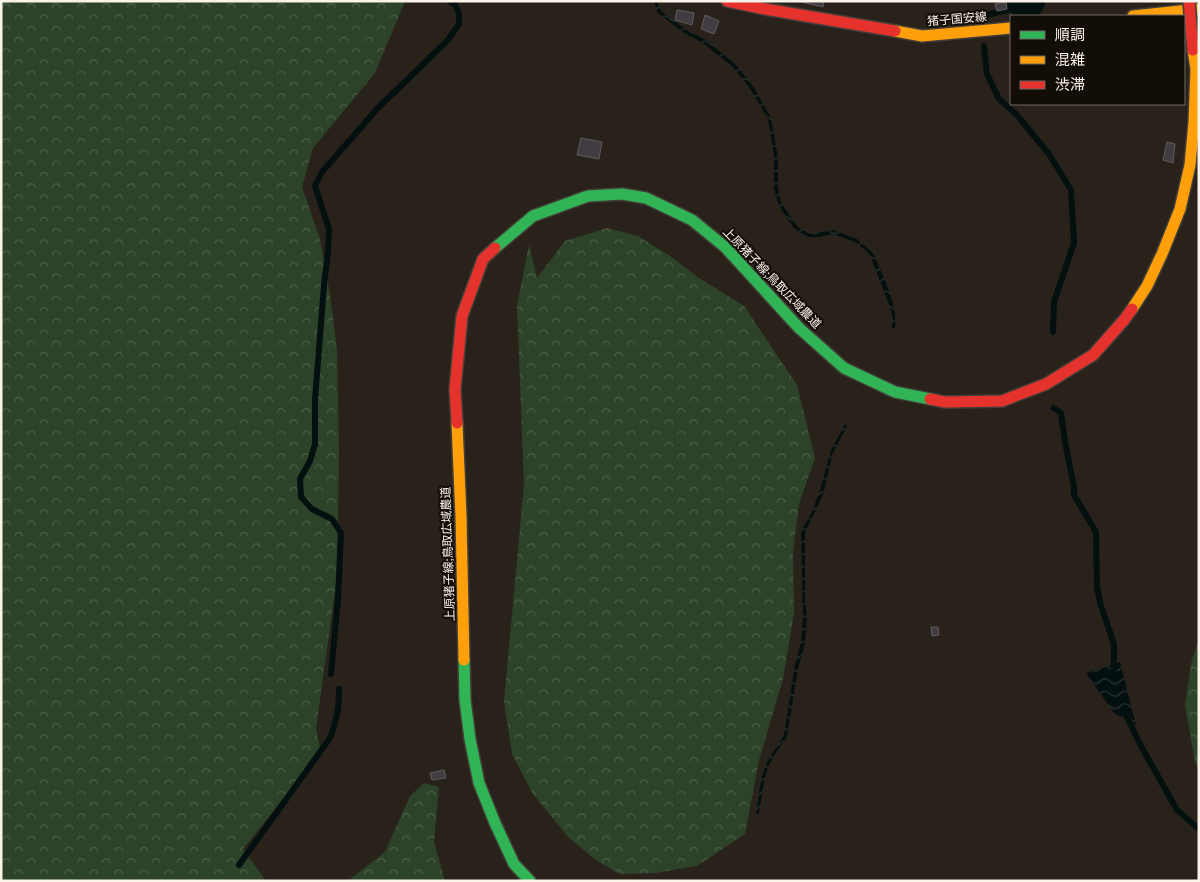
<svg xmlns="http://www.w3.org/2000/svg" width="1200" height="882" font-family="'Source Sans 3','Noto Sans JP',sans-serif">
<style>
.forest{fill:url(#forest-crowns)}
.water{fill:url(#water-waves)}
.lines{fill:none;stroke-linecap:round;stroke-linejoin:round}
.stream{stroke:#04100f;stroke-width:6}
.river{stroke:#04100f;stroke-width:36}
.building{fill:#403c41;stroke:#5f5c5d}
.fast-casing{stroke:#433e38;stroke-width:14}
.slow-casing{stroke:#433e38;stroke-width:14}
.jam-casing{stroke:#433e38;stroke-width:14}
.fast{stroke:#30b455;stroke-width:11}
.slow{stroke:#ff9f0a;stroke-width:11}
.jam{stroke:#e5322d;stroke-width:11}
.jam-bridge-casing{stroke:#433e38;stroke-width:14;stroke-linecap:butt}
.jam-bridge{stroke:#e5322d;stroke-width:11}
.labels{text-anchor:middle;stroke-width:4;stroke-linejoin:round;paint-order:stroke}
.street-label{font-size:12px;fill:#fbf3ea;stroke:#130d07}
</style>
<defs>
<pattern id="forest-crowns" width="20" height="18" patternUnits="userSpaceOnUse" patternTransform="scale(1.25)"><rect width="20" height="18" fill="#2d4329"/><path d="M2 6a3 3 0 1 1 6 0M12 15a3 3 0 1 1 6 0" fill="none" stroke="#4c5f48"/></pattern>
<pattern id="water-waves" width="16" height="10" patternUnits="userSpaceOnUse" patternTransform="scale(1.25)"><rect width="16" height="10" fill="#04100f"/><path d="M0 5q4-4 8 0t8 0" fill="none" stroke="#2a3332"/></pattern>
</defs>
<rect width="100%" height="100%" fill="#29221b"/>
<!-- forest -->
<path class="forest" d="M1,1H405L375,73L313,148L302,187L320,239L330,295L337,350L339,453L337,576L316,729L321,752L243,849L266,881H1Z
M607,228L638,236L670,256L696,276L744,306L797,385L815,458L799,504L793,552L794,613L783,679L759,760L745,834L697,866L655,873L620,874L597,861L568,837L533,794L512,754L504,701L524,484L517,306L529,245L537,278L565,241Z
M1199,641V772L1195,762L1185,705L1192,659Z
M424,783L439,787L434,842L445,881H348L385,852L410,796Z"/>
<!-- water -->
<path class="water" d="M654,1H657L661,11L684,28L706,40L736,65L753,86L771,118L778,158V187L781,202L796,225L804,231L810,234L833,230L857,239L872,252L875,257C884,279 898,305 895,329L892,328L893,320L890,307L871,258L866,251L855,242L833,234L818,237H809L799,232L793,227L782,211L777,200L774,188V156L768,119L749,87L733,67L703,43L684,33L658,13Z
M845,424L847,426L832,455L824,492L805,533V599L807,616L805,643L798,669L787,737L775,754L768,767L764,781L759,814H756L761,780L766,764L784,735L795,664L801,642L803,618L801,531L812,512L820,490L831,450Z
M1120,662L1136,725L1114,713L1086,673Z"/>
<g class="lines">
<!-- stream -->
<path class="stream" d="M982,16L1012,9
M984,46L987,74L999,99L1017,115L1049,154L1071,190L1074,243L1054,302L1053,332
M1054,408L1061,413L1065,442L1074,487V495L1096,532L1097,588L1101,606L1114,644V670
M331,674L338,599L341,533L332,519L312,509L301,497L300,479L310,461L315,444V400L324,285L328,252L329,229L315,186L322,172L377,109L448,40L459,24V13L455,5L449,1
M1126,715L1142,748L1177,810L1199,829
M239,865L330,738C337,720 339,708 339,689"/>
<!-- river -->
<path class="river" d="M1025,1H1027"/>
</g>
<!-- building -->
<path class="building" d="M797,1H824L823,7Z
M1006,2L1007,9L997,11L995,4Z
M677,10L694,13L692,25L675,20Z
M705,15L719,21L714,34L701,29Z
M581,138L602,142L599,159L577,155Z
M1167,142L1175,144L1173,163L1163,160Z
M931,627H938L939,635L932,636Z
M444,770L446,778L432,780L430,773Z"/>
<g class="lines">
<defs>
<path id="fast" d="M495,248L533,216L588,196L622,194L646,198L692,220L725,247L799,328L844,368L895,392L930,399
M464,660L465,700L470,739L479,783L495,823L514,864L530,881"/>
<path id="slow" d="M1133,16L1199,9
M895,31L922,36L1011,28
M1132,309L1147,286L1162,254L1180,209L1190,165L1194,122L1196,69L1193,50
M457,423L461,517L464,660"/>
<path id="jam" d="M727,1L765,9L895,31
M930,399L945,402L1002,401L1046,384L1093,355L1124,320L1132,309
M457,423L455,389L462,316L483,259L495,248"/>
</defs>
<!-- fast casing -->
<use href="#fast" class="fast-casing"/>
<!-- slow casing -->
<use href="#slow" class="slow-casing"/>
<!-- jam casing -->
<use href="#jam" class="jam-casing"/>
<!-- fast -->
<use href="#fast" class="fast"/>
<!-- slow -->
<use href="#slow" class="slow"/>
<!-- jam -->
<use href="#jam" class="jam"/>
<defs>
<path id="jam-bridge" d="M1189,1L1193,50"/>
</defs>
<!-- jam-bridge casing -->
<use href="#jam-bridge" class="jam-bridge-casing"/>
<!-- jam-bridge -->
<use href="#jam-bridge" class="jam-bridge"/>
</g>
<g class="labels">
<!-- street labels -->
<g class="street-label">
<text transform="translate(957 19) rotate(-5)" y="4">猪子国安線</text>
<text transform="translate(772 278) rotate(46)" y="4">上原猪子線;鳥取広域農道</text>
<text transform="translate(448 554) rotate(-92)" y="4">上原猪子線;鳥取広域農道</text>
</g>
</g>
<!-- border -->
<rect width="1200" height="882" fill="none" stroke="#fbf3ea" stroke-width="5"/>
<!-- legend -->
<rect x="1010" y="15" width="175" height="90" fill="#130d07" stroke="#706962"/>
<rect x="1020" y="31" width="25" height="8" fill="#30b455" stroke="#706962"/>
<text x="1055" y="40" font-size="15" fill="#fbf3ea">順調</text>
<rect x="1020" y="56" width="25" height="8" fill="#ff9f0a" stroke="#706962"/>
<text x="1055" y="65" font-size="15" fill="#fbf3ea">混雑</text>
<rect x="1020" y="81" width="25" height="8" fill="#e5322d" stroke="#706962"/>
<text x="1055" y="90" font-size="15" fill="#fbf3ea">渋滞</text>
</svg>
